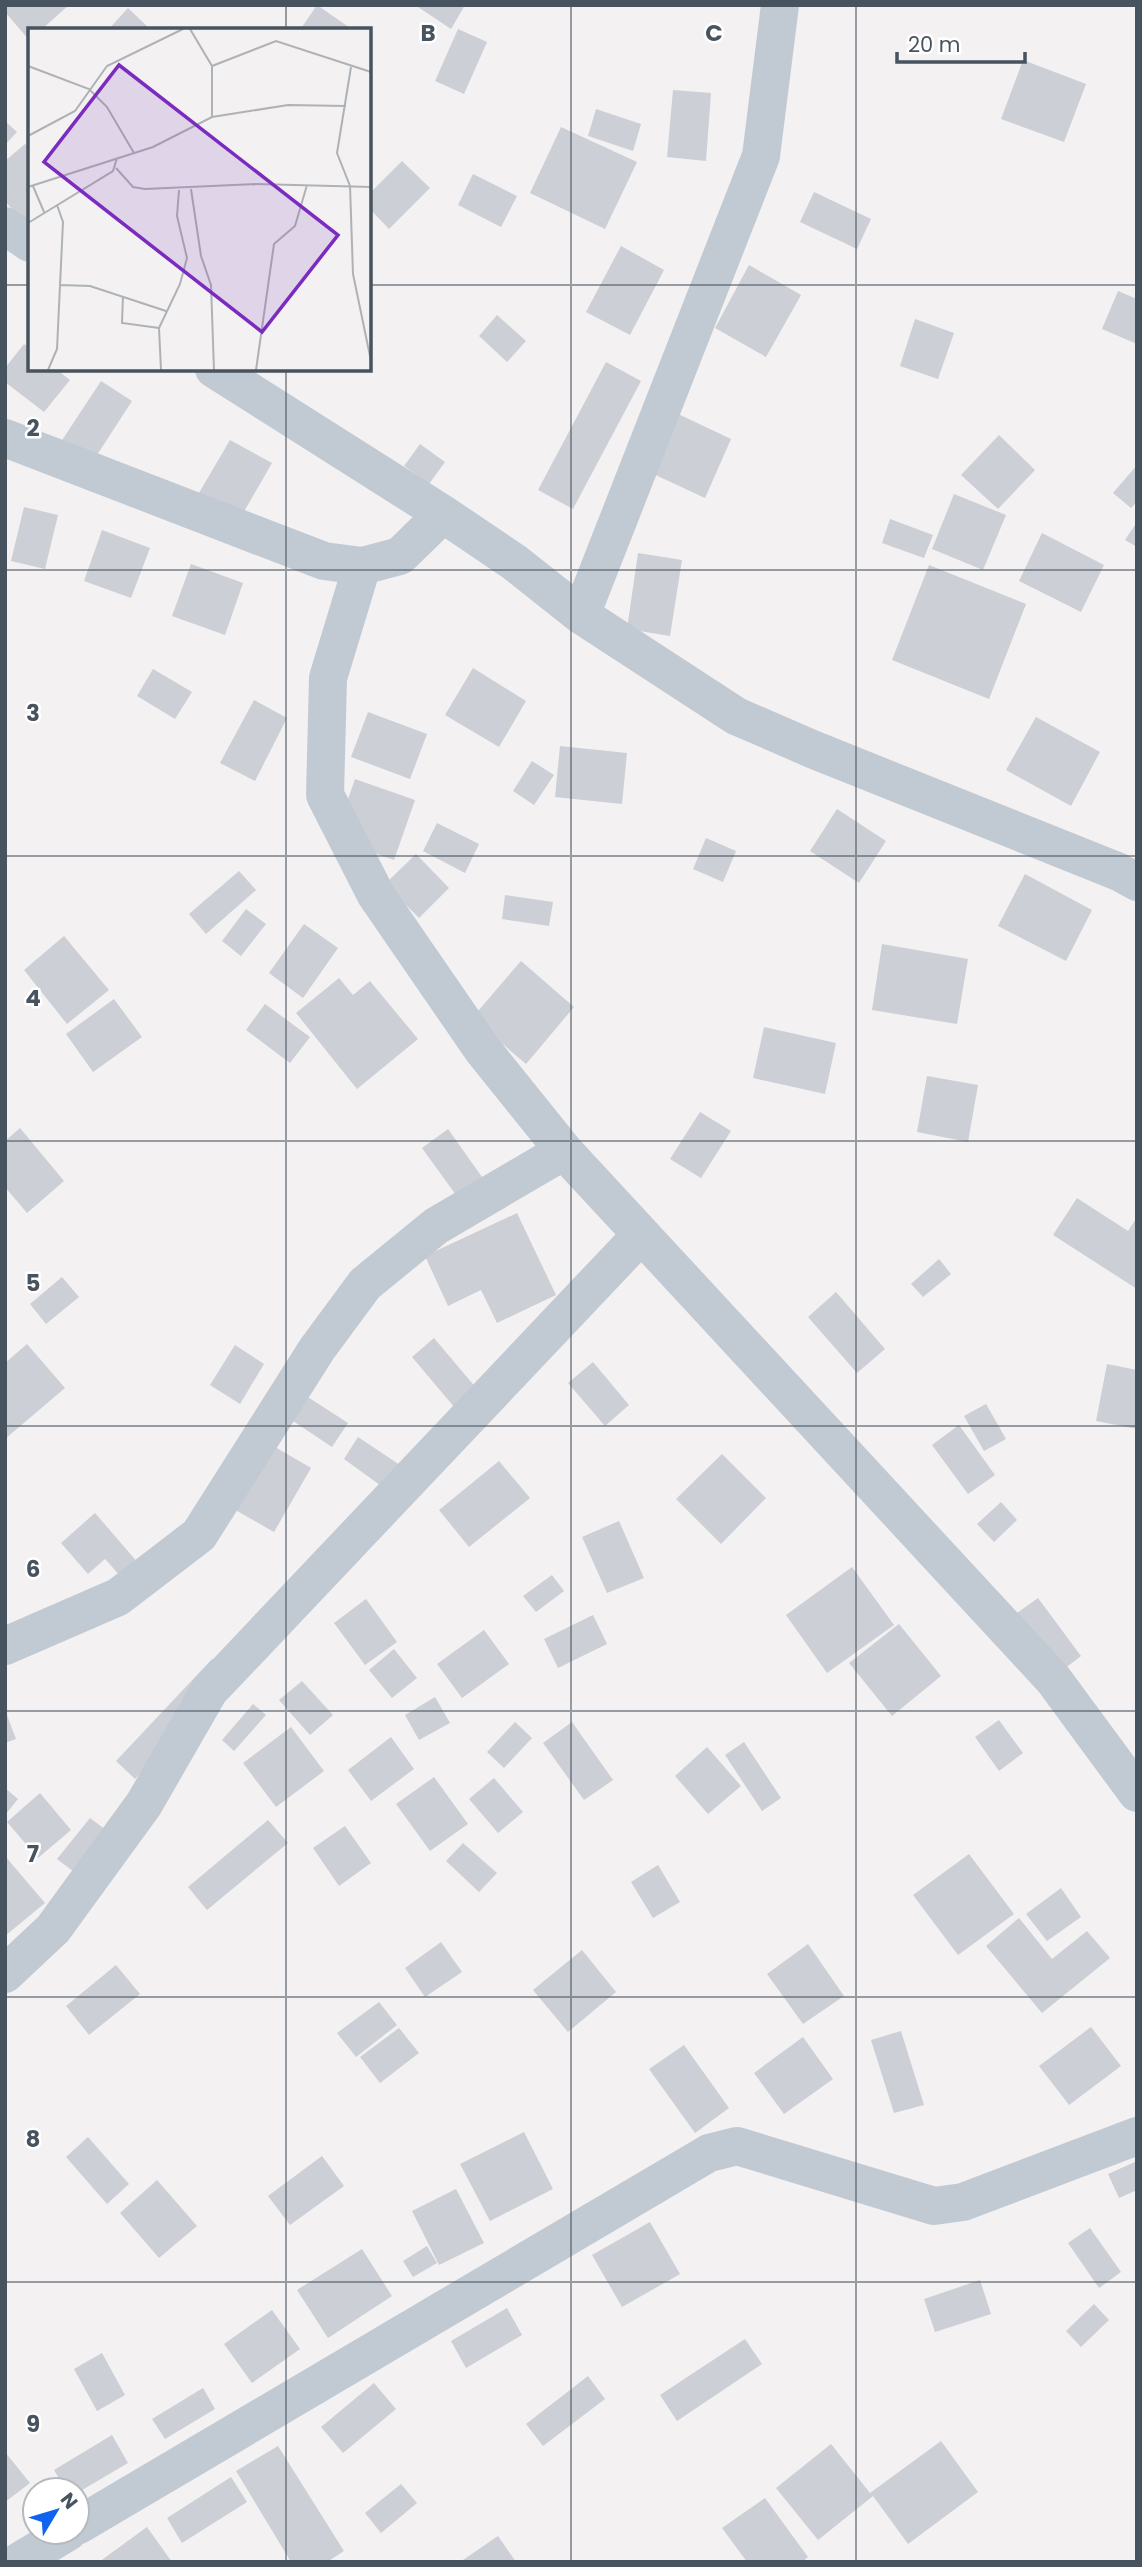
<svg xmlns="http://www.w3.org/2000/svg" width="1142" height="2567" font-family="Poppins,sans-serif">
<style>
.building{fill:#cccfd5}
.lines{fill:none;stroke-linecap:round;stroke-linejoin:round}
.minor{stroke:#c1cad3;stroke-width:38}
.grid{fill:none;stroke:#47535f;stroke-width:2;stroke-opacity:0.55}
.inset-road{fill:none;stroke:#aeb2b7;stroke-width:2}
.view{fill:#7b2cbf;fill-opacity:0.15;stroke:#7b2cbf;stroke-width:3.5}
.inset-edge{fill:none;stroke:#47535f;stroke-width:3.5}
.grid-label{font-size:23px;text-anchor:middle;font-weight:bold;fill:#47535f;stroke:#fff;stroke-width:5;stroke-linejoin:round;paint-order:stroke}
</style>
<rect width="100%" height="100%" fill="#f3f1f1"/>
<!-- building -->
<path class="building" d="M5,5H69L41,30H30V41L5,12Z
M317,5L353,30H300Z
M415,5H465L451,29Z
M128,8L151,30H108Z
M458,29L487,42L464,94L435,81Z
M1023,60L1086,84L1064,142L1001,119Z
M673,90L711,93L706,161L667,157Z
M596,109L641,124L633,151L588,136Z
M5,121L17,132L5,145Z
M561,127L637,162L605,229L530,193Z
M25,144L30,149V230L5,201V161Z
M402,161L430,188L389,229L369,208V194Z
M473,174L517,196L501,227L458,205Z
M814,192L871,219L857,249L800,222Z
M621,246L664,270L630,335L586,312Z
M749,265L801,295L766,357L715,328Z
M1118,291L1137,299V344L1102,329Z
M497,315L526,341L507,362L479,336Z
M915,319L954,333L938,379L900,366Z
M24,344L30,348V369H56L70,380L44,412L5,382V368Z
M606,362L641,381L573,509L538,490Z
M101,381L132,401L84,475L53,454Z
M676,413L731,439L705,498L649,472Z
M999,435L1035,470L998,509L961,475Z
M230,440L272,463L238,522L196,498Z
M420,444L445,462L429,484L404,466Z
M1137,465V502L1131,508L1113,493Z
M954,494L1006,515L983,570L932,549Z
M24,507L58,515L45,569L11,561Z
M890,519L933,535L924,558L882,543Z
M1137,522V547L1125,540Z
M102,530L150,548L131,598L84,581Z
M1042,533L1104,565L1081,612L1019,581Z
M638,553L682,560L670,636L627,629Z
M191,564L243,583L225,635L172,616Z
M929,565L1026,604L989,699L892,660Z
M473,668L526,701L499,747L445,715Z
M153,669L192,692L175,719L137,696Z
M254,700L287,718L255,781L220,763Z
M368,712L427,734L410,779L351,757Z
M1036,717L1100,752L1071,806L1006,770Z
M560,746L627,753L622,804L555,797Z
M532,761L554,775L534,805L513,791Z
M355,779L415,800L394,860L334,839Z
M837,809L886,841L859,883L810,851Z
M437,823L479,844L465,873L423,851Z
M706,838L736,851L723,882L693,869Z
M416,854L449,888L419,918L385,884Z
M239,871L256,890L206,934L189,914Z
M1025,874L1092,910L1066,961L998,926Z
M505,895L553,902L549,926L502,919Z
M246,909L266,924L241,956L222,941Z
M304,924L338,948L303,998L269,973Z
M64,936L109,990L67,1024L24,970Z
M882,944L968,959L957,1024L872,1010Z
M521,961L574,1007L526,1064L472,1018Z
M339,978L353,995L370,981L418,1039L357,1089L296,1013Z
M114,999L142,1037L93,1072L66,1034Z
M265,1004L310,1037L290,1063L246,1030Z
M764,1027L836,1043L825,1094L753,1078Z
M927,1076L978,1085L968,1142L917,1132Z
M700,1112L731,1131L701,1178L670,1159Z
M20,1128L64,1181L27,1213L5,1187V1141Z
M448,1129L482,1177L456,1195L422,1148Z
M1077,1198L1128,1231L1137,1217V1289L1053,1235Z
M517,1213L556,1295L497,1323L481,1290L448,1306L425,1256Z
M939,1259L951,1274L923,1297L911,1284Z
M62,1277L79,1297L46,1324L30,1304Z
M836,1292L885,1349L857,1373L808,1317Z
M434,1338L477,1389L455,1408L412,1357Z
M27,1344L65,1388L5,1439V1363Z
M235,1345L264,1364L240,1404L210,1385Z
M593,1362L629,1405L605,1426L568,1383Z
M1107,1364L1137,1370V1429L1096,1421Z
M300,1392L348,1423L332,1447L284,1415Z
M986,1404L1006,1439L984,1451L964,1416Z
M959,1425L995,1475L968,1494L932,1445Z
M358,1437L400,1465L384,1488L344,1459Z
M270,1444L311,1468L274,1532L232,1508Z
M722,1454L766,1498L721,1544L676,1499Z
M499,1461L530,1498L469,1547L439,1510Z
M1001,1502L1017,1520L994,1542L977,1524Z
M95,1513L139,1564L122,1578L105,1559L88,1574L61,1543Z
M619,1521L644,1578L607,1593L582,1537Z
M852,1567L894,1625L827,1673L786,1615Z
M552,1575L564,1591L536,1612L523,1596Z
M1038,1598L1081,1656L1055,1676L1010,1618Z
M366,1599L397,1642L365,1665L334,1623Z
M593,1615L607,1644L558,1668L544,1639Z
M899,1624L941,1676L892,1716L849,1663Z
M484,1630L509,1664L462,1698L437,1664Z
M394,1649L417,1678L392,1698L369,1670Z
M212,1659L231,1677L135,1779L116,1761Z
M302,1681L333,1715L310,1735L279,1700Z
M435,1697L450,1723L419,1740L405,1715Z
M253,1704L266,1715L234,1751L222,1740Z
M5,1710L16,1739L5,1743Z
M999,1720L1023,1753L999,1771L975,1737Z
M515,1722L532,1738L504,1768L487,1752Z
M572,1722L613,1780L584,1800L543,1743Z
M291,1727L324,1771L276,1807L243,1763Z
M391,1737L414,1769L371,1801L348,1770Z
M744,1742L781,1798L762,1811L725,1755Z
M707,1747L741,1786L708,1814L675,1776Z
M434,1777L468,1824L430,1851L396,1804Z
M494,1778L523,1812L498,1833L469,1799Z
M5,1788L18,1799L5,1815Z
M40,1793L71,1830L38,1858L7,1822Z
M90,1818L110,1833L78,1875L57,1859Z
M268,1820L288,1843L207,1910L188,1887Z
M345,1826L371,1863L339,1886L313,1848Z
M463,1843L497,1873L479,1892L446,1861Z
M969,1854L1014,1914L958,1955L913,1895Z
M5,1856L45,1903L5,1936Z
M658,1865L680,1902L653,1918L631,1882Z
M1061,1888L1081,1917L1047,1941L1026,1914Z
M1019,1918L1052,1959L1087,1931L1110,1958L1042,2013L986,1946Z
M441,1942L462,1972L425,1997L405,1968Z
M808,1944L844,1996L803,2024L767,1974Z
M582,1950L616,1992L568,2032L533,1990Z
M116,1965L140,1994L89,2035L66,2006Z
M379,2002L397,2025L356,2057L337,2033Z
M1091,2027L1121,2066L1069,2105L1039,2066Z
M399,2028L419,2053L380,2083L360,2057Z
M901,2031L924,2105L894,2113L871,2040Z
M803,2037L833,2079L784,2114L754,2073Z
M684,2045L729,2108L695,2133L649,2069Z
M524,2132L553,2189L490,2221L460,2164Z
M88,2137L129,2184L107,2204L66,2157Z
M322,2156L344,2186L290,2225L268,2196Z
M1137,2161V2190L1119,2198L1108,2174Z
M157,2180L197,2226L159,2258L120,2213Z
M456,2189L484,2243L439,2265L412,2211Z
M650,2222L680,2274L622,2307L592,2255Z
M1090,2228L1121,2272L1099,2288L1068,2243Z
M427,2246L437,2263L413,2277L403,2261Z
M362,2249L392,2296L328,2338L297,2290Z
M980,2280L991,2314L935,2332L924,2299Z
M1094,2304L1109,2320L1081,2347L1066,2331Z
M507,2308L522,2335L466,2368L451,2341Z
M272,2310L300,2349L252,2383L224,2344Z
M745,2339L762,2364L677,2421L660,2395Z
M102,2353L125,2395L97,2411L74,2369Z
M588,2376L605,2399L543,2446L526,2424Z
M374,2383L396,2409L343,2453L321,2427Z
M203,2388L215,2409L165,2439L152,2419Z
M112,2435L128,2463L77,2493V2490H66L54,2470Z
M941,2441L978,2492L908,2544L873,2496L818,2540L776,2488L831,2444L870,2493Z
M278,2446L344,2551L327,2562H291L236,2471Z
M5,2452L30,2483L5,2502Z
M231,2477L247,2502L182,2543L167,2518Z
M401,2484L417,2503L381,2533L365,2513Z
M765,2498L808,2557L802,2562H747L722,2528Z
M147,2527L172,2562H99Z
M498,2536L516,2562H460Z"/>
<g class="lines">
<!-- minor -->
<path class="minor" d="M5,226L30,243
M214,369L443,514L514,562L581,615L736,716L812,749L1119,872L1137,882
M5,438L324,561L362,566L400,556L443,514
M362,566L328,678L325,795L376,895L482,1049L564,1151L1053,1679L1137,1793
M581,615L761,156L780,5
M5,1646L118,1597L199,1535L317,1349L365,1284L436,1226L564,1151
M5,1974L53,1929L144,1804L209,1691L641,1235
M77,2526L709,2153L737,2146L934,2206L963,2202L1137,2136
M18,2562L68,2532"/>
</g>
<!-- grid -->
<path class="grid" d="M286,5V30M571,5V2562M856,5V2562M5,285H30M369,285H1137M286,369V2562M5,570H1137M5,856H1137M5,1141H1137M5,1426H1137M5,1711H1137M5,1997H1137M5,2282H1137"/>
<!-- overview -->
<g transform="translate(28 28)">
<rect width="343" height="343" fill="#f3f1f1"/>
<path class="inset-road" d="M162,1L184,38V89M0,38L61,61L79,79L106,125M184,38L248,13L343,44M323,39L309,125L322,158L325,246L343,333M0,108L47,83L79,38L155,1M88,140L105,159L117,161L228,156L343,159M5,158L16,184M0,159L125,119L184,89L260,77L318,78M163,161L173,228L183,257L186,342M0,195L85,143L89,130M32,257L62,258L138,283M95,268L94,295L131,300M20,342L29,321L35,194L29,177M133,342L131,300L152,256L159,230L149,188L151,162M228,342L246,216L267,198L279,157"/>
<path class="view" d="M91,37L310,207L234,304L16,134Z"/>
<rect width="343" height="343" class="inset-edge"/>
</g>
<g class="grid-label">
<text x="428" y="41">B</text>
<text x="714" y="41">C</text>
<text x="33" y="436">2</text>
<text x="33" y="721">3</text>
<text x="33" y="1006">4</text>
<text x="33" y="1291">5</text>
<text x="33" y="1577">6</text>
<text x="33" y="1862">7</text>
<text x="33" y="2147">8</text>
<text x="33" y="2432">9</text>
</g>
<!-- border -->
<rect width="1142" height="2567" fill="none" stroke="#47535f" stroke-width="14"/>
<!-- north arrow -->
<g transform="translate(56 2511) rotate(52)"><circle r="33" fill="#ffffff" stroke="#b5babf" stroke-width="2"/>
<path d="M0-5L12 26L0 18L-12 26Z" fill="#1063ee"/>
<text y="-10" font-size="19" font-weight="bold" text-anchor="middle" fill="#47535f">N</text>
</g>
<!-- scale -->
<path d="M897 52v10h128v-10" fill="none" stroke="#47535f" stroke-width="3.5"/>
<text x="908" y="52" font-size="21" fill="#47535f" stroke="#ffffff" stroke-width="5" paint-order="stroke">20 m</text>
</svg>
